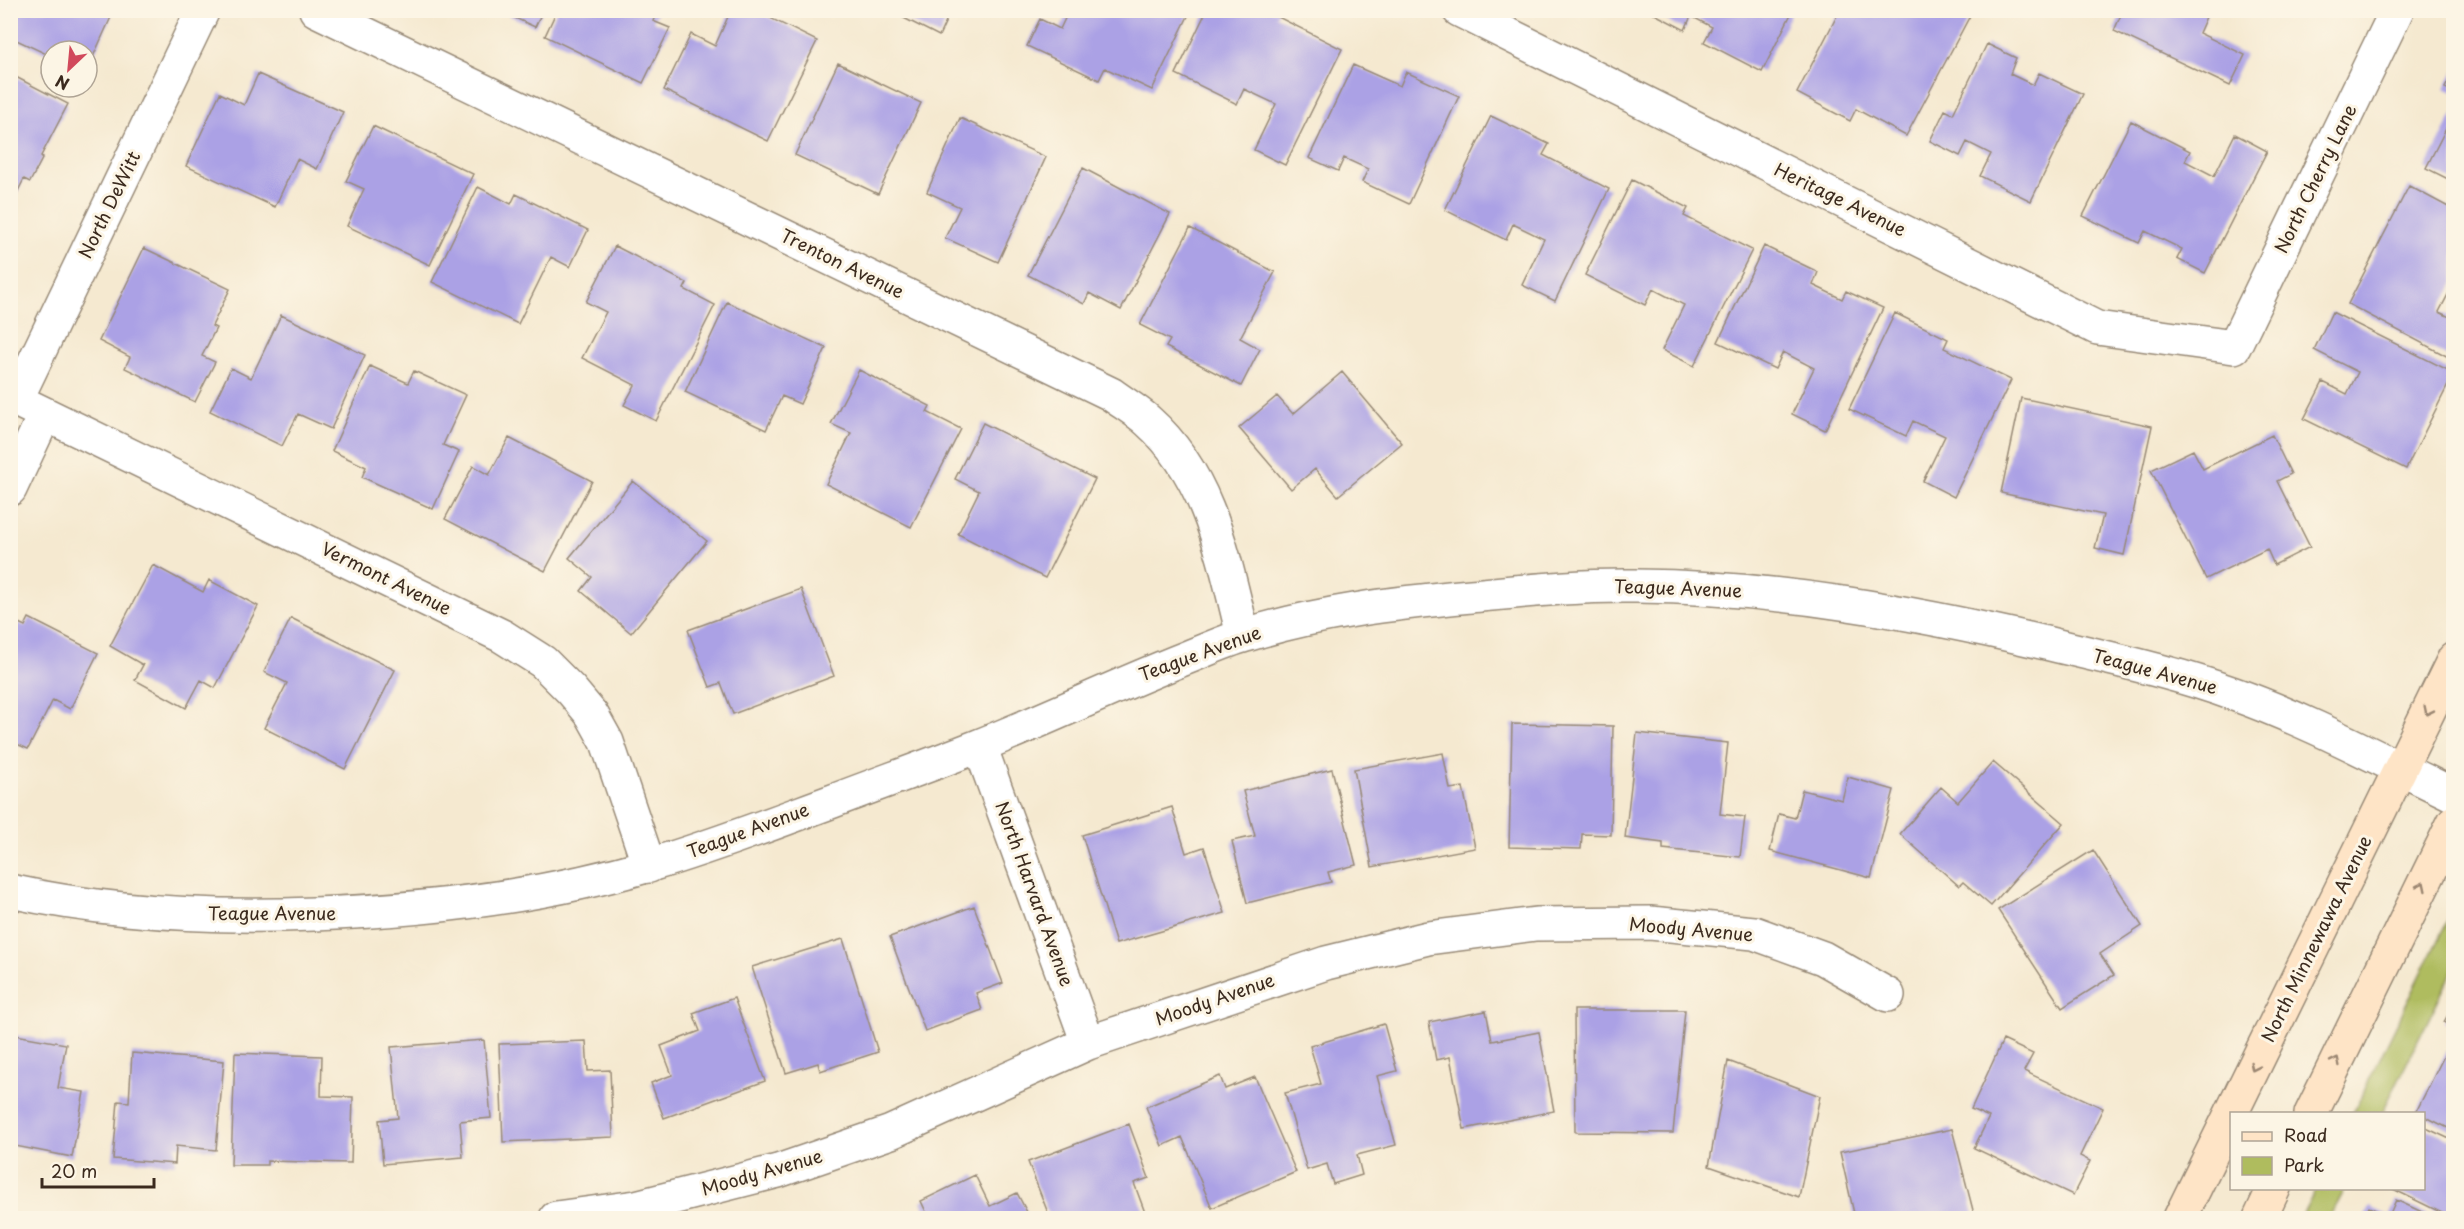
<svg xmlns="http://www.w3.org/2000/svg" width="2464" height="1229" font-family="'Playpen Sans',sans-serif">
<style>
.green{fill:#afbc5e;stroke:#75733e;stroke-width:1.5}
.building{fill:#aba1e5}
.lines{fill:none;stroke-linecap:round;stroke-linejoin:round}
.minor-casing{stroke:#988a77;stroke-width:36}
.tertiary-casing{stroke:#988a77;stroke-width:36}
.secondary-casing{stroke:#988a77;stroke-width:36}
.minor{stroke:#fff;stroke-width:33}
.tertiary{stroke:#fff;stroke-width:33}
.secondary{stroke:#fee4c6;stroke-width:33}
.oneway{stroke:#9c8772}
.labels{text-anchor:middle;stroke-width:6;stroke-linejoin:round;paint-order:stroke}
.street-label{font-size:18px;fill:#3b2a1e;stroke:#fcf5e5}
</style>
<rect width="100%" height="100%" fill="#fcf5e5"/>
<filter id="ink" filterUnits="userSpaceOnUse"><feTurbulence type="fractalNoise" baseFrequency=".0167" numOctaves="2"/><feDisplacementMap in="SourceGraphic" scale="12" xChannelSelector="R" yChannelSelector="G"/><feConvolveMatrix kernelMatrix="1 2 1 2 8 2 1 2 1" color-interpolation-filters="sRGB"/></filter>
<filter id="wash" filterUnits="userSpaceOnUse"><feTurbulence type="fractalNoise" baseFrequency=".008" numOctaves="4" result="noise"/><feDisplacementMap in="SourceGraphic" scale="24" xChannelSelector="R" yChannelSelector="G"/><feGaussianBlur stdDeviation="1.35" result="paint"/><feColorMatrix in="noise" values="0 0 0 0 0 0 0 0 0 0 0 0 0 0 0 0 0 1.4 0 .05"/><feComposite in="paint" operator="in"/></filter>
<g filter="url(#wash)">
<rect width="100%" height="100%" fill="#f5e9d0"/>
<!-- green -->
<path class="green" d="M2453,909V970L2382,1113H2353Z
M2316,1189H2344L2329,1218H2301Z"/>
<g id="blocks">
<!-- building -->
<path class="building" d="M10,10H106L112,15L87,70V51H51V76L43,73L51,56L10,37Z
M497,10H543L535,27Z
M557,10H658L653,21L670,28L643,83L545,36Z
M731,10H754L817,41L768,141L664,90L691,34L715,46Z
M888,10H951L939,36Z
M1069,10H1191L1152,90L1105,68L1099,80L1027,46L1040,19L1060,29Z
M1207,10H1279L1276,16L1342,49L1285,165L1254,150L1276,104L1244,89L1237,104L1176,74Z
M1647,10H1793L1762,72L1704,42L1712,27L1691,16L1685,30Z
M1840,10H1973L1906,136L1856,109L1850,121L1797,93Z
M2123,10H2209L2199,33L2245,55L2230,86L2114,31Z
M1987,44L2016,58L2010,74L2033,85L2039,73L2083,94L2031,201L1980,176L1991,154L1967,142L1960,156L1930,141L1945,110L1953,114Z
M838,63L921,103L878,194L795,155Z
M1353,65L1400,86L1406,72L1459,96L1409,204L1362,182L1368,169L1344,158L1338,171L1309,158Z
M2454,71V92L2445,88Z
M10,74L68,104L41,156L43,157L30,182L24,179L10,207Z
M258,74L343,112L317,169L297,159L275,207L186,166L220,93L244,105Z
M2454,113V182L2426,168Z
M1491,116L1549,144L1543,155L1609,189L1555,301L1522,285L1544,239L1513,224L1506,240L1445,210Z
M960,118L1046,157L998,262L945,238L960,207L927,192Z
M2131,121L2190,151L2185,161L2214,176L2235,134L2267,151L2205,273L2177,259L2182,249L2145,231L2139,243L2083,216Z
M373,126L473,174L430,265L347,226L364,189L346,181Z
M1083,168L1170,214L1121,310L1089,293L1084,304L1028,275Z
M1632,180L1688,208L1684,216L1752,250L1694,366L1662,350L1684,305L1653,289L1645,305L1585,275Z
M2409,186L2454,210V283L2439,312L2454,319V360L2348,304Z
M478,187L511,204L516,194L588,230L570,267L551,257L518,324L432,282Z
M1190,228L1275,272L1240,338L1260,349L1241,386L1166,347L1170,340L1140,325Z
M615,246L687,283L684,289L715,305L656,421L624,405L635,385L582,358L606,312L586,302Z
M1764,246L1818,272L1813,285L1842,299L1846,291L1883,308L1825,430L1792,414L1814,368L1783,352L1775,369L1718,342Z
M144,248L230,289L212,326L216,328L202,356L215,362L195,402L125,368L130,357L99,341Z
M727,302L826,348L800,404L782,396L766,430L685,392Z
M2332,312L2454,373L2406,469L2304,419L2323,382L2347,394L2358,372L2314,350Z
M1895,313L1948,339L1944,348L2011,380L1954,497L1923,481L1945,436L1913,421L1906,436L1849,409Z
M281,315L365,355L331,429L298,414L282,446L210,411L231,368L251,378Z
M370,366L408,383L414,371L466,395L443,445L459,452L433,509L362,477L366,467L332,451Z
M859,370L930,406L927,412L961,429L911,527L826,484L851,433L831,424Z
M1342,372L1402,443L1338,496L1315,469L1291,489L1239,428L1277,396L1293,414Z
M2021,398L2152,426L2124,555L2095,548L2103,515L2001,493Z
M983,423L1095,479L1045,578L958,534L979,491L955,479Z
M2272,435L2291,474L2277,481L2310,547L2274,565L2267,549L2206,579L2151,470L2193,450L2203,469Z
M509,438L592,481L545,571L445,519L473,466L489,475Z
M633,481L707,541L631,633L581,591L592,577L569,558Z
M153,565L203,592L209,580L258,606L215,688L201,680L186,708L135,680L143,665L110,646Z
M801,589L834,676L733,714L721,683L710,687L688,630Z
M29,618L98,653L70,709L53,700L28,749L10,741V619L25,626Z
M291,618L395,670L345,769L264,728L287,683L264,672Z
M1512,724L1613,726L1611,835L1582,834L1581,849L1509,847Z
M1637,733L1728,743L1720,814L1745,817L1740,857L1663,849V843L1625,838Z
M1443,753L1450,789L1463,787L1475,848L1372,867L1354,769Z
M1993,762L2064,823L1991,906L1963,882L1959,886L1900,834L1941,787L1958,802Z
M1332,769L1356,865L1328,872L1331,882L1247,903L1232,841L1255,836L1243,791Z
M1848,777L1894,790L1871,878L1770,851L1779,814L1795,818L1802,790L1842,800Z
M1172,807L1186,853L1204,847L1225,913L1116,944L1082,835Z
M2093,850L2142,926L2100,954L2114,975L2062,1008L1998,910Z
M974,906L1003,983L976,993L982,1010L925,1031L890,937Z
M843,939L878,1052L820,1071L818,1063L786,1073L752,967Z
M734,998L765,1081L664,1118L651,1083L672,1075L661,1046L700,1031L693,1013Z
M2454,1004V1027L2444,1022Z
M1574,1010H1685L1673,1133L1575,1132Z
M1486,1011L1492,1041L1539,1032L1554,1111L1464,1129L1450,1057L1436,1060L1429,1022Z
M1384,1024L1397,1071L1377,1076L1396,1145L1357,1155L1362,1175L1333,1184L1327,1164L1307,1170L1285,1093L1321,1084L1310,1046Z
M10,1034L66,1044L58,1088L84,1092L72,1157L10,1145Z
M484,1040L491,1118L460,1121L463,1157L383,1164L379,1120L398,1118L391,1047Z
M2003,1040L2033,1054L2024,1071L2103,1108L2080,1156L2090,1161L2073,1195L1974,1148L1989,1117L1971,1109Z
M586,1041L588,1071L610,1070L613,1137L503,1142L499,1044Z
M2447,1050L2454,1053V1131L2424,1116V1114L2416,1112Z
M132,1053L224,1061L216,1150L176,1146L175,1164L113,1159L118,1101L129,1102Z
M235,1053L322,1056L321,1096L353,1097L351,1163L267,1161V1165H231Z
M1728,1061L1820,1096L1799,1197L1709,1166Z
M1220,1076L1225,1089L1255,1077L1296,1172L1212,1208L1182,1137L1162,1146L1146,1107Z
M1129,1124L1149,1178L1134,1183L1147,1218H1050L1028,1162Z
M2424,1127L2454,1141V1203L2448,1216L2391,1188H2424Z
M1952,1129L1975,1218H1855L1840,1152Z
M975,1175L990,1206L1017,1193L1030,1218H929L921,1201Z
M2396,1200L2435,1218H2364L2369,1207L2389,1216Z"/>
</g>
</g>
<g filter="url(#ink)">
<use href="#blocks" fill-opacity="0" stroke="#988a77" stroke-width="1.5"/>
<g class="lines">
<defs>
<path id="minor" d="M203,10L16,400L502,636L543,662L571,690L592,715L607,742L649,866
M316,10L1111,394C1123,403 1137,411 1148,421C1210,476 1224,559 1243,635
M1459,10L2097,328L2234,347L2397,10
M10,489L45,414
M980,746L1088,1043
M556,1218L636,1207L778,1171L891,1132L1088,1043L1326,963L1428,938L1536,924L1650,923L1754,933L1823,958L1888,995"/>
<path id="tertiary" d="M10,891C110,913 213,918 314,914C428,910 543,897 653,864C714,846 773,823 833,801C880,783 928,766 976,747C1047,719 1115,686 1186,658C1206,650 1225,641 1246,635C1319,612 1395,603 1471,596C1525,591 1581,585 1636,586C1776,587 1914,612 2050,644C2112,659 2174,672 2234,694C2310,721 2381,760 2454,795"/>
<path id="secondary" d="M2311,1114L2454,822
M2180,1218L2454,659
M2260,1218L2274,1188"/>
</defs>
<!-- minor casing -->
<use href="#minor" class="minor-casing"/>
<!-- tertiary casing -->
<use href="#tertiary" class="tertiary-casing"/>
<!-- secondary casing -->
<use href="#secondary" class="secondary-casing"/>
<!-- minor -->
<use href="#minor" class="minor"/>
<!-- tertiary -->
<use href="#tertiary" class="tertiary"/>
<!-- secondary -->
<use href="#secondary" class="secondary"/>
</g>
<!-- one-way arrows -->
<defs><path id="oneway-chevron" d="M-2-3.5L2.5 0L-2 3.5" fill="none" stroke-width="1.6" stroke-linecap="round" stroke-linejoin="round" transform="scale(1.5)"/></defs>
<g class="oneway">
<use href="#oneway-chevron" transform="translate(2428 711) rotate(116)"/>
<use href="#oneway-chevron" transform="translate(2422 886) rotate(-64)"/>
<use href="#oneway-chevron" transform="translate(2336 1061) rotate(-64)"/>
<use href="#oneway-chevron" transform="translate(2254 1067) rotate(116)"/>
</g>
</g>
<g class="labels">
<!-- street labels -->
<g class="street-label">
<text transform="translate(2316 179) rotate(-64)" y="6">North Cherry Lane</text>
<text transform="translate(1840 200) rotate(26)" y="6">Heritage Avenue</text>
<text transform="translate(110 205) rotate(-64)" y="6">North DeWitt</text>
<text transform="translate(842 264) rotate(26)" y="6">Trenton Avenue</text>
<text transform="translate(386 579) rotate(26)" y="6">Vermont Avenue</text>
<text transform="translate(1678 589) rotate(2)" y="6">Teague Avenue</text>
<text transform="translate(1200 654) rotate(-20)" y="6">Teague Avenue</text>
<text transform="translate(2155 672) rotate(15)" y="6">Teague Avenue</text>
<text transform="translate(748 831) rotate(-20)" y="6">Teague Avenue</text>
<text transform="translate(1034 894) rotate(70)" y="6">North Harvard Avenue</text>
<text x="272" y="920">Teague Avenue</text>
<text transform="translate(1691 930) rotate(5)" y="6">Moody Avenue</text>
<text transform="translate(2317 939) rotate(-64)" y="6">North Minnewawa Avenue</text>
<text transform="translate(1215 1000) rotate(-19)" y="6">Moody Avenue</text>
<text transform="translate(762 1173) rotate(-16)" y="6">Moody Avenue</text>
</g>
</g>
<!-- margin -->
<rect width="2464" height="1229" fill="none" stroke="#fcf5e5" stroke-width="36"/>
<!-- legend -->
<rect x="2230" y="1112" width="195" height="78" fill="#fcf5e5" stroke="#afa495" stroke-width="1.5"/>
<rect x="2242" y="1132" width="30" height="9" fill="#fee4c6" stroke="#afa495" stroke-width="1.5"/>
<text x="2284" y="1142" font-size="18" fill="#3b2a1e">Road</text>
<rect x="2242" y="1157" width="30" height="18" fill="#afbc5e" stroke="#afa495" stroke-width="1.5"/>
<text x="2284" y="1172" font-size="18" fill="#3b2a1e">Park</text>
<!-- north arrow -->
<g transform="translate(69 69) rotate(206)"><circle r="28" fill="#fcf5e5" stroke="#afa495" stroke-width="1.5"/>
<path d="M0-4.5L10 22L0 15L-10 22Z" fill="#d1495b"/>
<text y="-9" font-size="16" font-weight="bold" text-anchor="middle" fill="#3b2a1e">N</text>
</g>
<!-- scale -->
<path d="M42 1178v9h112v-9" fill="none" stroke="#3b2a1e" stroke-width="3"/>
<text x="51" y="1178" font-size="18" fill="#3b2a1e" stroke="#fcf5e5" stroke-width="4.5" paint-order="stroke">20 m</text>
</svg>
